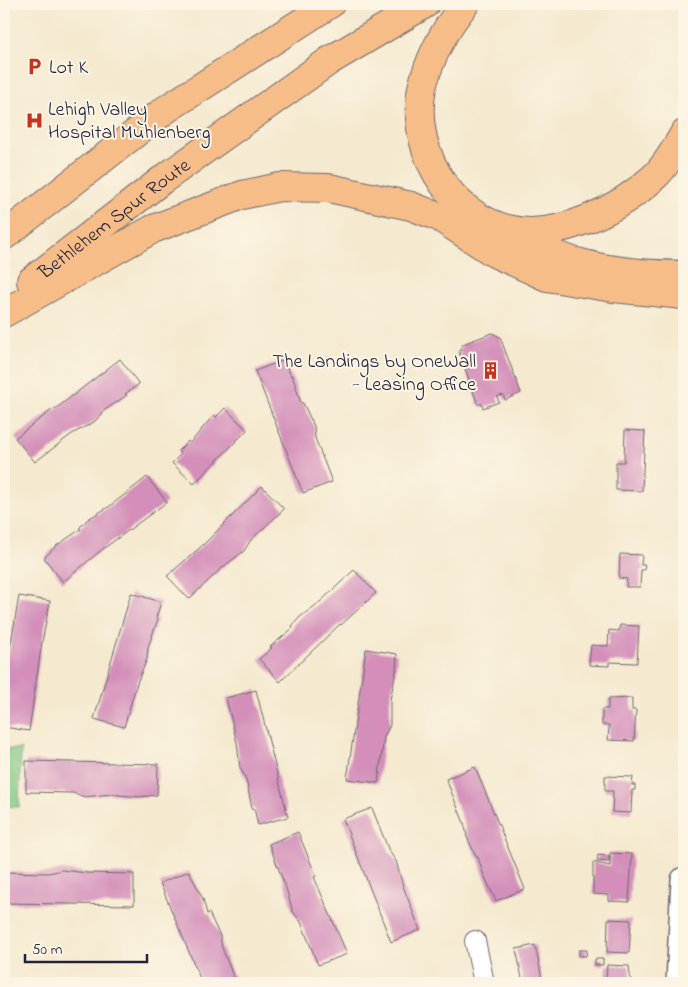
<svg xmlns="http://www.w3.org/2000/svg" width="688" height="987" font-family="'Indie Flower',sans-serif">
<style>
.green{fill:#84c984;stroke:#537660}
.building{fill:#d38eb9}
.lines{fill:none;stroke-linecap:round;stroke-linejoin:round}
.minor-casing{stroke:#6c686f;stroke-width:22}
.tertiary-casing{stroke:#6c686f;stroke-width:28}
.motorway-casing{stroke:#6c686f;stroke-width:30}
.minor{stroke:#fff;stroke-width:20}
.tertiary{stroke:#fff;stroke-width:25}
.motorway{stroke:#f7bd88;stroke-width:28}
.labels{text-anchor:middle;stroke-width:4;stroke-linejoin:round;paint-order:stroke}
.poi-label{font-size:20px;fill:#22223b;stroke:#fcf5e5;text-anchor:start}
.street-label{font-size:20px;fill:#22223b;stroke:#fcf5e5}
</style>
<rect width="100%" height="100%" fill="#fcf5e5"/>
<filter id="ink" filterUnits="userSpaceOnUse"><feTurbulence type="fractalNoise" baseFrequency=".02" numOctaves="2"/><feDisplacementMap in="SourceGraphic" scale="10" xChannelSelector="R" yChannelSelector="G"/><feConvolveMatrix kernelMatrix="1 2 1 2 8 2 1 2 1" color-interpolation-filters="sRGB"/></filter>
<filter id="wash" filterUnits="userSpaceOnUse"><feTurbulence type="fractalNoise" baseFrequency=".0096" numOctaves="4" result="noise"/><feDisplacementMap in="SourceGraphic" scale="20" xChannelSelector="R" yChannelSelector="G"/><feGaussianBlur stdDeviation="1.12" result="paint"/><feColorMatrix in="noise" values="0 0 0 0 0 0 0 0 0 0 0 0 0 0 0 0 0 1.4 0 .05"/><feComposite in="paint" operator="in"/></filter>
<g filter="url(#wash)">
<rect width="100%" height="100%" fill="#f5e9cf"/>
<!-- green -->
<path class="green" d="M4,749H21L19,807L4,806Z"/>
<g id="blocks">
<!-- building -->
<path class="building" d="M492,333L500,337L521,393L505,400L503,395L497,397L499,402L483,408L481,403L478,405L459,352L463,344Z
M120,359L139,384L125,394L127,395L102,412L103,413L94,422L72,434L35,462L15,438L53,409L54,410Z
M284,360L291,376L292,375L301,403H303L314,426L315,438L332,482L303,493L255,371Z
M225,408L247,430L194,484L172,463L181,454L178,451L188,441L190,443L214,415L216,417Z
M625,430L645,431L642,491L616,490V462H624Z
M147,477L167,502L99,552L63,582L44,558L56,546L81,529L79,528L88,519L110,506Z
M262,486L284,509L250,541L244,551L223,567L189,599L167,576L203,545Z
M620,554L642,555L641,565H645L644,570H641L640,587H626L627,579L619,578Z
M354,570L376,593L341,625L340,624L280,682L259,659L272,648L270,647L293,628L292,626L300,617L320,602Z
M131,593L161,602L156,618L158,619L148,647L147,659L137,683L124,727L94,719Z
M19,596L50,601L41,648L29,731L4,727V667L6,654H8L11,643Z
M620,625L639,626L637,663L609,662V666L589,665L591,645L608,646L609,630L619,631Z
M366,649L397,654L396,671L390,700V725L384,737L378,783L347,779Z
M256,690L288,817L258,825L254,808L252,809L246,779L240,768L237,743L226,698Z
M632,698V710H636L634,741L608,740L609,725H602V709H608V699Z
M26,761L158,764L157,795L140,797L110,794L85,797L73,793L26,792Z
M475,767L525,889L496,901L483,873L478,857L477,858L466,835H467L464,823L446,779Z
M605,776L633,777L632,785H635V790H632L631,813L612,812L613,791H605Z
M372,808L389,851L396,861L403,886L420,930L391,942L343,819Z
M298,832L316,876L314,877L347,954L318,965L301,922L293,912L286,888L269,844Z
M610,853L632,854L629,902L609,901V895L593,894V862L610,866Z
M598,855L609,856V862L597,861Z
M62,870L87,873L134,874V905L4,903V872L49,873Z
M189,871L203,899L207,914L209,913L220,936L222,948L236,983H202L160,883Z
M608,919L631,920L629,953L607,952Z
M535,945L543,983H523L516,949Z
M579,950H587L586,956H579Z
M595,959H603V965H595Z
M607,965L629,966L631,983H606Z"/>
</g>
</g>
<g filter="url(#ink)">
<use href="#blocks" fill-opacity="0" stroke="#6c686f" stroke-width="1"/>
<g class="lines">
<defs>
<path id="minor" d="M475,941L484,983"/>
<path id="tertiary" d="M679,983L684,880"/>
<g id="motorway">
<path d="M465,4C446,27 433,51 424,80C406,143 447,217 512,230C558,240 621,208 654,177C667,165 675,149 684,134"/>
<path d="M511,234C569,267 618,274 684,275"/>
<path d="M4,236L165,110L330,4"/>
<path id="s1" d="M31,281L162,180L329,61L425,4"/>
<path d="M4,313L153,229L242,195L280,187L329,188L411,206L439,217L494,253L547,277L613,288L684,295"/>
</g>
</defs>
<!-- minor casing -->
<use href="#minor" class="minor-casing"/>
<!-- tertiary casing -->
<use href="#tertiary" class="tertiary-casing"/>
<!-- motorway casing -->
<use href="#motorway" class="motorway-casing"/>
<!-- minor -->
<use href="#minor" class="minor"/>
<!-- tertiary -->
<use href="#tertiary" class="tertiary"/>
<!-- motorway -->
<use href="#motorway" class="motorway"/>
</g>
</g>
<!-- icons -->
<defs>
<symbol id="parking-bare" viewBox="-9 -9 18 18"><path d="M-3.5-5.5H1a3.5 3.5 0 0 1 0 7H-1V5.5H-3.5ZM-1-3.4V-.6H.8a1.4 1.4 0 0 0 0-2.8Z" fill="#c8321e" stroke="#fcf5e5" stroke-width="2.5" paint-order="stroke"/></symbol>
<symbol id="hospital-bare" viewBox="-9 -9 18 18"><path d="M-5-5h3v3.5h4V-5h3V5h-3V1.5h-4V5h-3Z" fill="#c8321e" stroke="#fcf5e5" stroke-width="2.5" paint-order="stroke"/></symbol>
<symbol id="building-bare" viewBox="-9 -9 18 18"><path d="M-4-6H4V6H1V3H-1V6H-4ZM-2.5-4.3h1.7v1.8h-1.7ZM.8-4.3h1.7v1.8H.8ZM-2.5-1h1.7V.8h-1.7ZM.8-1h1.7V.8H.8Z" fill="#c8321e" stroke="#fcf5e5" stroke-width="2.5" paint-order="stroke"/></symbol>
</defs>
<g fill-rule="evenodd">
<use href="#parking-bare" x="22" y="54" width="25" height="25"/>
<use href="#hospital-bare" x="22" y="108" width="25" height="25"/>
<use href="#building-bare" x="478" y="358" width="25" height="25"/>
</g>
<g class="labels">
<!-- poi labels -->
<g class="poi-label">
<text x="49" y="73">Lot K</text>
<text x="48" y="115">Lehigh Valley<tspan x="48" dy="23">Hospital Muhlenberg</tspan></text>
<text x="476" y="367" text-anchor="end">The Landings by OneWall<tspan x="476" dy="23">- Leasing Office</tspan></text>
</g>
<!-- street labels -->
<g class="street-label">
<text dy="7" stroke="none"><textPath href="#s1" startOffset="104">Bethlehem Spur Route</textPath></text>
</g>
</g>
<!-- margin -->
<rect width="688" height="987" fill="none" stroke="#fcf5e5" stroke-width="20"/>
<!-- scale -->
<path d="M25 954v8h122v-8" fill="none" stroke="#22223b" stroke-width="2.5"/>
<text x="32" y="954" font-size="15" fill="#22223b" stroke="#fcf5e5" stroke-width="4" paint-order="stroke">50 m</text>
</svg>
